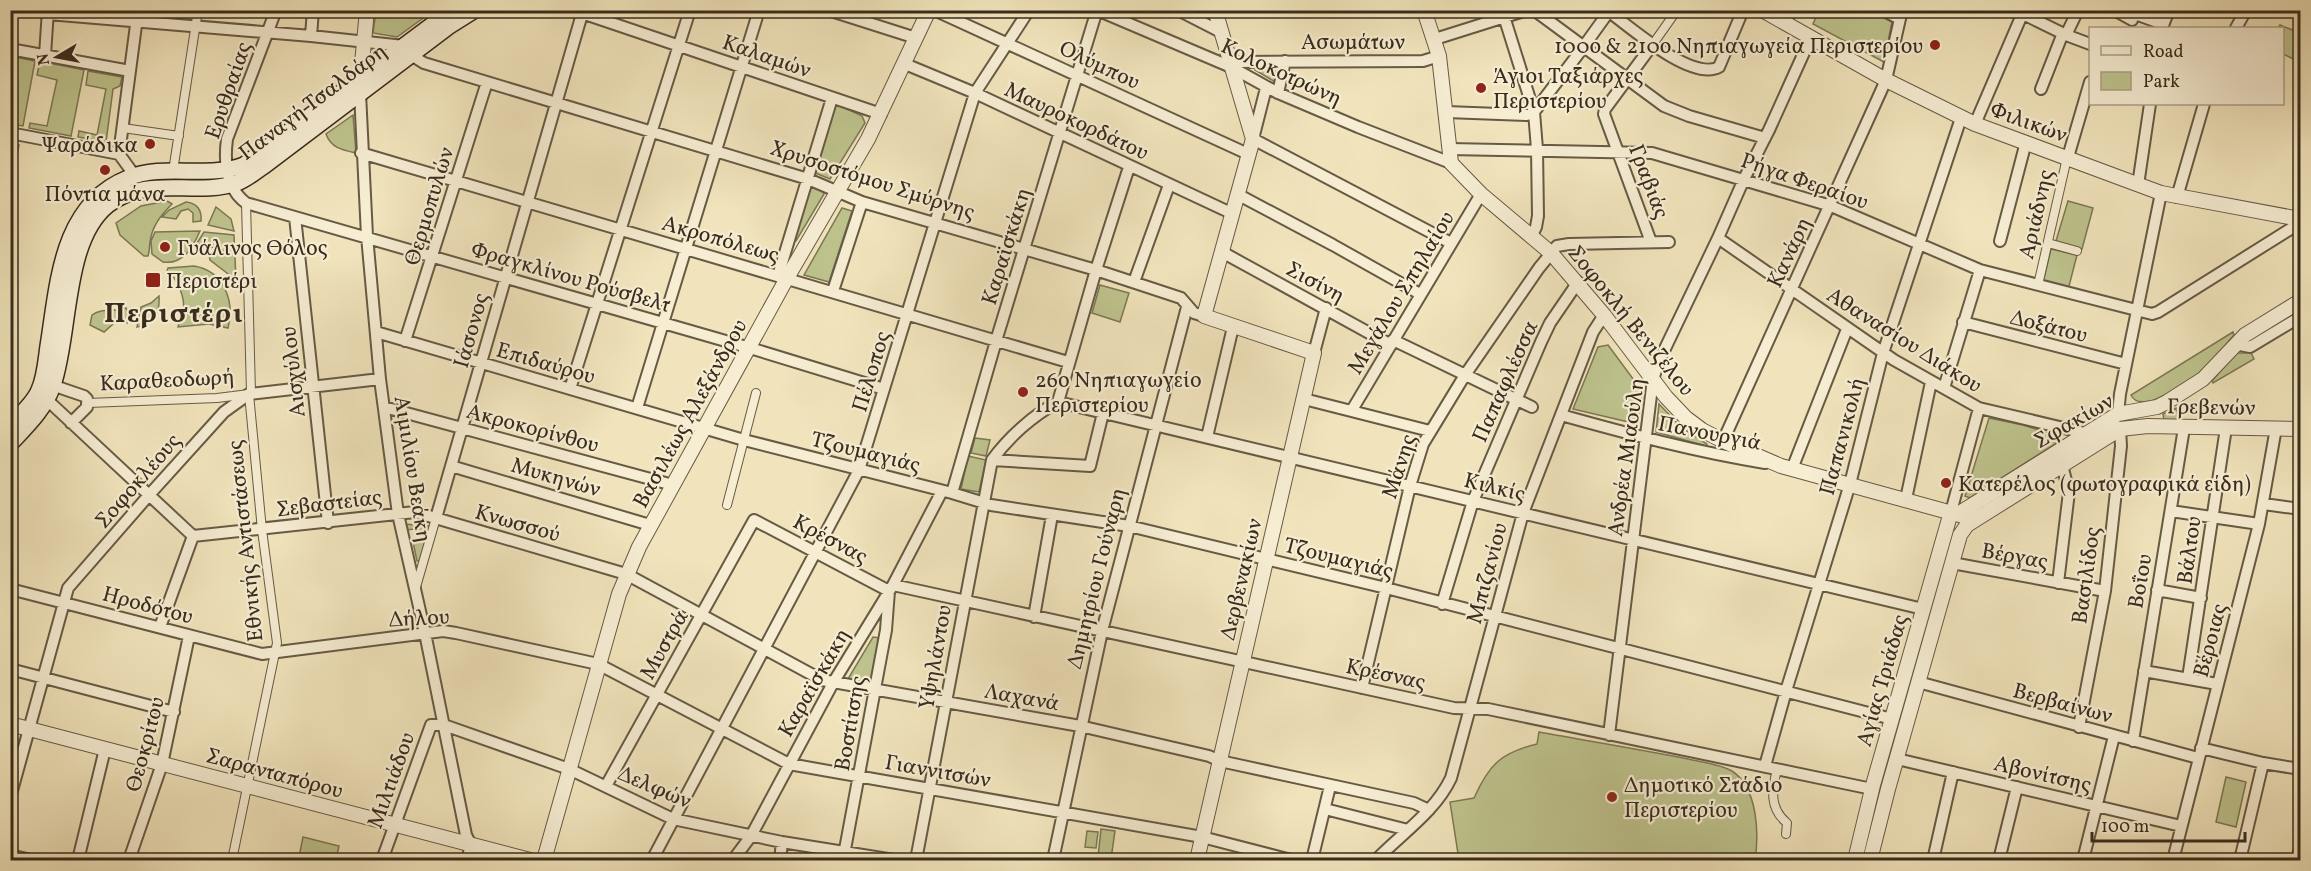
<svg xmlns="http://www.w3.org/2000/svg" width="2311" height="871" font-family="Vollkorn,serif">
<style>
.green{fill:#bec38d;stroke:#7c7855;stroke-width:1.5}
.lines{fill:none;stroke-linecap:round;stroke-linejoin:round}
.pedestrian-casing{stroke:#675a45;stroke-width:10}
.minor-casing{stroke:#675a45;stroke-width:14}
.tertiary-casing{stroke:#675a45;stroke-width:16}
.secondary-casing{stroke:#392c1d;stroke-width:18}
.pedestrian{stroke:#f6edd3;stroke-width:8}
.minor{stroke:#f6edd3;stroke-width:10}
.tertiary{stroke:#f6edd3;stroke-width:14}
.secondary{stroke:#f6edd3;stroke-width:15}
.poi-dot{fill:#8f2418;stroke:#f6edd3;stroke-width:2}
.labels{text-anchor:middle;stroke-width:4.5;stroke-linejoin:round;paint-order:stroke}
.street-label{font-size:22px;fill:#392c1d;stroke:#f6edd3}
.poi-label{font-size:22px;fill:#392c1d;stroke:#f6edd3;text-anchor:start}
.district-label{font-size:28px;font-weight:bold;letter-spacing:1.5px;fill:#392c1d;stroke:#f6edd3}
</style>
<rect width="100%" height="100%" fill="#f1e4bc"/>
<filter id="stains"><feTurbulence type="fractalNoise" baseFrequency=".00333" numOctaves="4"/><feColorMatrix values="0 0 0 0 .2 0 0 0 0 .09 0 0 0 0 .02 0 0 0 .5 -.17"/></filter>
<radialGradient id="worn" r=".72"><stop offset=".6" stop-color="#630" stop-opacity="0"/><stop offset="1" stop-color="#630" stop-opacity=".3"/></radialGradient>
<!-- green -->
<path class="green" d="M376,11V10L433,11L397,37L373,33Z
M1803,11H1871L1892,22L1884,62L1813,24L1816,17Z
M2280,25L2300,33V62L2283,54L2282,28H2278Z
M10,56L35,61L23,126L11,124Z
M40,61L84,70L71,136L29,128L30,123L47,126L57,80L37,75Z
M1256,67H1280L1275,82L1255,70Z
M88,71L122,77L120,86L113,89L106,142L78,137L79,131L97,135L106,89L86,85Z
M837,104L862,116L865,123L830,179L813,172L832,106Z
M353,115L356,153C342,150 331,148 326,134Z
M10,144L19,145L14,172H11Z
M811,186L823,189L824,194L796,241L793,242L808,188Z
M167,201L172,204C161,215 152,226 150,242C149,247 150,251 148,256H144L120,235L116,223L141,206Z
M2068,201L2093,208L2082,249L2056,241Z
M186,202C197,203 202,210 201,221L193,222V213L188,209L181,211L176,219L162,217L169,210Z
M216,207L231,219L234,231L208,225Z
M842,208L852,211L829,282L804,275Z
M200,231C193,247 183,265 163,262L152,254L151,241L155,232Z
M204,232L234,235L236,280L210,260L209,255L225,251L197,243Z
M2051,249L2077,255L2068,290L2043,283Z
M194,266C224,271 235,301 228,328L209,324L178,327C179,322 182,318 183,313C186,299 178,279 167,271L168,268Z
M1100,285L1129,293L1120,322L1092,313Z
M159,296C160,313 155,324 137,327L141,307L151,303Z
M126,308L129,314L127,323L121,317L104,332L90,325L92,315C103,307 114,313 126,308Z
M2233,332L2234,335C2223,347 2212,363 2199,373C2187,383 2141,416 2131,395Z
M1608,345L1642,391L1637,424L1573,409L1598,347Z
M2236,353H2251L2254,359L2213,383L2212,381Z
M1659,404L1682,428L1707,444L1706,446L1656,432Z
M2176,408L2180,420H2164L2163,414Z
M1989,418L2023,425L2060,437V441L1970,498L1965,496Z
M975,438L990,440L986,456L971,453Z
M968,456L986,460L979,492L961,489Z
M404,524L429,526L421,561H417L413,542L417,540L415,529L406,530Z
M1950,533L1955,535L1865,860H1858Z
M873,637L880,638L873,683L848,679Z
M1539,732C1588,741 1638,749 1688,759C1701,762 1720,764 1732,771C1758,788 1759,834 1755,860H1459L1450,802L1474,798C1489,765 1500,753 1537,744Z
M2226,777L2246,782L2236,827L2216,822Z
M1101,829L1115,831L1111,859L1098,857Z
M1087,831L1098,832L1096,848L1085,847Z
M303,837L339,846L336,860H313L299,857Z"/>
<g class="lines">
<defs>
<path id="pedestrian" d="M1653,44L1677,10
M123,128L179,136
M173,171L198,10
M246,203L251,393
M2048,243L2077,251
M2038,285L2067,158
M88,403L217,398L249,394L262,530L277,643L232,860
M727,505L756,393
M416,587L436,518
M1777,769C1772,790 1769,808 1787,823L1786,834"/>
<path id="minor" d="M276,10L227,139C224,162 226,188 246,203L750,348L884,389
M573,10L881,114
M828,10L916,38
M934,10L1248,154
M1178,10L1221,32
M1502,10L1534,112L1537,149L1538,216L1536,227L1531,237
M1534,10L1664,106L1689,116L1765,138
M1607,10C1630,27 1692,82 1719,67L1743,10
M1883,10L1900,19
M2015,10L2066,35L2090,44
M2114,10L2132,20L2136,10
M48,14L311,36L404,46L411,55L424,63L808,179L862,202L1096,270L1181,298L1194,313L1204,316
M2135,14L2163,24
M1786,24L1790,10
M2162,28L2169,10
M2236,28L2246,10
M2066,35L2078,10
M311,36L313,10
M1435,39L1527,10
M10,49L130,71
M45,55L48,10
M905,64L975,93L1231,213
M1231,67L1236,62L1423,61L1439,56
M1266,88L1253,139L1451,243
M2041,89L2063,33
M360,93L367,236L380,379L398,514L425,633L466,835L471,845L467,860
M1278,93L1285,61
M1446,112L1527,115L1534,112L1579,53L1610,10
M1975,124L2024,10
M10,133L119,154L135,176
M1449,149L1652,153L1831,206L1980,270L2152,314L2158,312L2300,223
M361,153L1068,362
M119,154L138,10
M2068,157L2090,82
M2138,185L2150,104
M1237,194L1333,245L1420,294
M2177,197L2204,104
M295,217L328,523
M1718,238L1894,360L1979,408L2089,434
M2000,241L2026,142
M1651,242L1604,114L1605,109L1653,44
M1222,252L1391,345
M778,276L832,98
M1134,282L1169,185
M833,291L862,202
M1963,322L2126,364
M376,332L744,440L952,493L991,505L1129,526L1386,588L1892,719
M1393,340L1532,407
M405,341L487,82
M2235,344L2250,347L2300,317
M1314,353L1326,308
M46,383L84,396L87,399V407L71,423
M1944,388L1980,270
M570,389L690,10
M43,396L193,536
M1304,399L1430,431
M1058,402L1923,609
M384,407L673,485
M637,408L759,10
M1352,410L1481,194
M2118,414L2120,394L2161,193
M1561,415C1629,434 1696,452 1765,463
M1207,437L1233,327
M1723,441L1886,80L1902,10
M992,460L1090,466L1103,413
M451,466L650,525
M1792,469L1847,329
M952,493L996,341L1097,10L1231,67L1278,93L1358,127L1451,163
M1906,499L1931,382
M2264,504L2300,509
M2171,511L2259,524
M1951,512L1979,408
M436,518L582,14
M193,536L415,512L626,574L822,680L1080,726L1209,756L1220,761L1414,803L1429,810
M1952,563L2105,591
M2058,583L2069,492L2062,465
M893,585L1454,708L1488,709L1872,789
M10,589L262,654L443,631L456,633L598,664L789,764L1202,837L1291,860
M2157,590L2201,598
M1442,604L1473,501L1541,342L1550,323L1578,282
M1034,617L1052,515
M160,627L193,536
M10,669L174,712
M2144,671L2217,684
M2188,678L2226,428
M1918,682L2198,758
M1362,688L1410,486L1423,444L1465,375L1539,268L1557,246L1569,244L1669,242
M2079,727L2105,591L2121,446L2120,429
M1609,735L1653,379L1660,359L1718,238L1744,179L1769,130L1811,37
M2133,741L2184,428
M2201,748L2263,763L2300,769
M1897,759L2181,826
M1765,766L1786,691L1850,484L1883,353L1961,118
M606,786L754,520L889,591L886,630L843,860
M10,798L68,588L149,495L224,412L249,394L380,379
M1325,809L1408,830
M10,855L31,860
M78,860L105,749
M129,860L162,764L189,636
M382,860L431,725H444L569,769L673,819L782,842L894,860
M652,860L859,470L975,93L1029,10
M733,860L751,836L833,683L893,585L942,491
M780,860L782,842
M916,860L992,460C1008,438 1033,415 1058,402L1096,270L1129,167
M1053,860L1102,631L1187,307
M1312,860L1330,786
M1376,860C1401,834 1435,812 1451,778L1523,513L1593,332L1604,315
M1933,860L1953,772
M1999,860L2017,787
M2083,860L2114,736
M2173,860L2259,524L2276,428
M2240,860L2263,763
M2297,860L2300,848"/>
<path id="tertiary" d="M1424,10L1439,56L1451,163L1481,194L1551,253L1604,315L1666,397L1686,418L1702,430L1723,441L1781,466L1974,519
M1762,10L1886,80L1975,124L2161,193L2300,219
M360,85L367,10
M1958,514L2118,414L2157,407L2167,402L2203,379L2245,335L2300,301
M10,724L530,860
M544,860L619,594L639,547L787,278L868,139L929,10
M1197,860L1314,353L1204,316L1253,139L1215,10
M1855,860L1873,785L1951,512
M1870,860L1888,789L1960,535L1967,525L2120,429L2148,426L2300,429"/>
<path id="secondary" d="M10,425C20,415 34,403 39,390C45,377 46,360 48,346C58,285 60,205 128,178C165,163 207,179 244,165L452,10
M10,444C26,427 46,408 53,385C71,333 63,241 108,205C147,174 194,197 237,183C247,179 255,172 264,166L448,27L475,10"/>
</defs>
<!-- pedestrian casing -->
<use href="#pedestrian" class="pedestrian-casing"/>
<!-- minor casing -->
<use href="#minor" class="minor-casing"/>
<!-- tertiary casing -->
<use href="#tertiary" class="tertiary-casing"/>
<!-- secondary casing -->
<use href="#secondary" class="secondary-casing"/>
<!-- pedestrian -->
<use href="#pedestrian" class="pedestrian"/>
<!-- minor -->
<use href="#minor" class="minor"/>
<!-- tertiary -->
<use href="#tertiary" class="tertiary"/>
<!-- secondary -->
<use href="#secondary" class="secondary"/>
</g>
<!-- markers -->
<g class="poi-dot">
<circle cx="1935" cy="45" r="6"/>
<circle cx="1481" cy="88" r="6"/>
<circle cx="150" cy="144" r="6"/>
<circle cx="105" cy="170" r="6"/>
<circle cx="165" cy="247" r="6"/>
<rect x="145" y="272" width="16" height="16" rx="3"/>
<circle cx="1023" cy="392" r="6"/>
<circle cx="1946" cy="483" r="6"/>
<circle cx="1612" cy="797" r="6"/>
</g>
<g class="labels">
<!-- street labels -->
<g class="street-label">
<text x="1353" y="49">Ασωμάτων</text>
<text transform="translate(767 55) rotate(19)" y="8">Καλαμών</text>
<text transform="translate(1100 64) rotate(25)" y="8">Ολύμπου</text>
<text transform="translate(1282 71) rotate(25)" y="8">Κολοκοτρώνη</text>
<text transform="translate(227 90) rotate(-71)" y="8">Ερυθραίας</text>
<text transform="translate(312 101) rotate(-37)" y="8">Παναγή Τσαλδάρη</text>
<text transform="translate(1077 120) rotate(25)" y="8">Μαυροκορδάτου</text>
<text transform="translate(2029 121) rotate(20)" y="8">Φιλικών</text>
<text transform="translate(873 179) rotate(18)" y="8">Χρυσοστόμου Σμύρνης</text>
<text transform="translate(1805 180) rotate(19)" y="8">Ρήγα Φεραίου</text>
<text transform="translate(1650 181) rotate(69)" y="8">Γραβιάς</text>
<text transform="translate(428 206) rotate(-73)" y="8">Θερμοπυλών</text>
<text transform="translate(2035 214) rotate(-77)" y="8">Αριάδνης</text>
<text transform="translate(721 238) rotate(16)" y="8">Ακροπόλεως</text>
<text transform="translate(1005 246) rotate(-73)" y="8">Καραϊσκάκη</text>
<text transform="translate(1788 252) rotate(-65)" y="8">Κανάρη</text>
<text transform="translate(571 276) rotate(16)" y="8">Φραγκλίνου Ρούσβελτ</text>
<text transform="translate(1316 281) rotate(28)" y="8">Σισίνη</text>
<text transform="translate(1400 292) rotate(-59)" y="8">Μεγάλου Σπηλαίου</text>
<text transform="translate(1632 320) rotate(51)" y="8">Σοφοκλή Βενιζέλου</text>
<text transform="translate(2049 325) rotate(14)" y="8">Δοξάτου</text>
<text transform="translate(470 330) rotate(-74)" y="8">Ιάσονος</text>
<text transform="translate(1905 339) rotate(32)" y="8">Αθανασίου Διάκου</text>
<text transform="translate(546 362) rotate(16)" y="8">Επιδαύρου</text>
<text transform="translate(870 371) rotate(-73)" y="8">Πέλοπος</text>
<text transform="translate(292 372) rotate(-96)" y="8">Αισχύλου</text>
<text transform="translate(167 379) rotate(-3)" y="8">Καραθεοδωρή</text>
<text transform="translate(1504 381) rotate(-66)" y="8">Παπαφλέσσα</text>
<text transform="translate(2211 406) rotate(1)" y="8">Γρεβενών</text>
<text transform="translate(689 413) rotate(-61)" y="8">Βασιλέως Αλεξάνδρου</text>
<text transform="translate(2073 420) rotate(-30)" y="8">Σφακίων</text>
<text transform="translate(533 427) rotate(15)" y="8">Ακροκορίνθου</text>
<text transform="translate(1710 432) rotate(11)" y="8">Πανουργιά</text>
<text transform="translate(1841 436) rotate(-75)" y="8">Παπανικολή</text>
<text transform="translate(866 451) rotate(14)" y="8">Τζουμαγιάς</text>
<text transform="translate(1625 457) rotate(-82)" y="8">Ανδρέα Μιαούλη</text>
<text transform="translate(1398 466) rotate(-72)" y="8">Μάνης</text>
<text transform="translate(414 469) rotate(81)" y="8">Αιμιλίου Βεάκη</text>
<text transform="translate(556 476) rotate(16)" y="8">Μυκηνών</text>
<text transform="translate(137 480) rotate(-49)" y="8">Σοφοκλέους</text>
<text transform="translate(1495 486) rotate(14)" y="8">Κιλκίς</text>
<text transform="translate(329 502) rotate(-7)" y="8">Σεβαστείας</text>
<text transform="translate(518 522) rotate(16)" y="8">Κνωσσού</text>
<text transform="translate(831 538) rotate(28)" y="8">Κρέσνας</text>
<text transform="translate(244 541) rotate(-96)" y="8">Εθνικής Αντιστάσεως</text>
<text transform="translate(2188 550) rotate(-82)" y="8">Βάλτου</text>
<text transform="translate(2015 555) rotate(10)" y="8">Βέργας</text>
<text transform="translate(1339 557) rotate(14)" y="8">Τζουμαγιάς</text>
<text transform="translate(1486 573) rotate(-75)" y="8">Μπιζανίου</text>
<text transform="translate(2085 575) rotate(-82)" y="8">Βασιλίδος</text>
<text transform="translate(1095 578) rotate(-76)" y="8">Δημητρίου Γούναρη</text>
<text transform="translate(1240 579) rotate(-77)" y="8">Δερβενακίων</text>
<text transform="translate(2139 581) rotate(-80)" y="8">Βοΐου</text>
<text transform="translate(148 604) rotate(15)" y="8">Ηροδότου</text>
<text transform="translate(419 617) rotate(-3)" y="8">Δήλου</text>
<text transform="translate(2209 640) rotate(-75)" y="8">Βέροιας</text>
<text transform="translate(663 644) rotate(-61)" y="8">Μυστρά</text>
<text transform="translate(934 657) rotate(-80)" y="8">Υψηλάντου</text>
<text transform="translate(1386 673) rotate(12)" y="8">Κρέσνας</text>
<text transform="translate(1881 680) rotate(-74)" y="8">Αγίας Τριάδας</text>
<text transform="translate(813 682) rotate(-60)" y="8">Καραϊσκάκη</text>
<text transform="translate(1022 696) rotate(10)" y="8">Λαχανά</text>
<text transform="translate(2063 702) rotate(15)" y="8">Βερβαίνων</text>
<text transform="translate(849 723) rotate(-80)" y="8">Βοστίτσης</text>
<text transform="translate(144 744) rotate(-75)" y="8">Θεοκρίτου</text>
<text transform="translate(938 770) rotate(10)" y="8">Γιαννιτσών</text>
<text transform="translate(275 772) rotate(15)" y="8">Σαρανταπόρου</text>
<text transform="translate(2043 773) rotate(13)" y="8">Αβονίτσης</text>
<text transform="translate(390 780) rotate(-70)" y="8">Μιλτιάδου</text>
<text transform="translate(655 786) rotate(23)" y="8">Δελφών</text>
</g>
<!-- poi labels -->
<g class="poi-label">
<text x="1923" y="53" text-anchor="end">100ο &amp; 210ο Νηπιαγωγεία Περιστερίου</text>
<text x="1493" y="83">Άγιοι Ταξιάρχες<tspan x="1493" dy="25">Περιστερίου</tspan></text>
<text x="138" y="152" text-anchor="end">Ψαράδικα</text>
<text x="105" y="201" text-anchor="middle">Πόντια μάνα</text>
<text x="177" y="255">Γυάλινος Θόλος</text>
<text x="166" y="288">Περιστέρι</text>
<text x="1035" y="387">26ο Νηπιαγωγείο<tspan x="1035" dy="25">Περιστερίου</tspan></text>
<text x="1958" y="491">Κατερέλος (φωτογραφικά είδη)</text>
<text x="1624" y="792">Δημοτικό Στάδιο<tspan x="1624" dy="25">Περιστερίου</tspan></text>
</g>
<!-- district labels -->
<g class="district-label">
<text x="174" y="322">Περιστέρι</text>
</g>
</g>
<!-- margin -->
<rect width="2311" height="871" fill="none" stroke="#f1e4bc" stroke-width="36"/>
<rect x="12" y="12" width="2287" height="847" fill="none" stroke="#392c1d" stroke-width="3"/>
<rect x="18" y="18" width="2275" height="835" fill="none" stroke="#392c1d" stroke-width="1.5"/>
<!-- legend -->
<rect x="2089" y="27" width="195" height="78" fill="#f6edd3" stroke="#aaa08a" stroke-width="1.5"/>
<rect x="2101" y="46" width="30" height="9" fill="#f6edd3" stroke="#aaa08a" stroke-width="1.5"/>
<text x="2143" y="57" font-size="18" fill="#392c1d">Road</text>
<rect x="2101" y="72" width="30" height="18" fill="#bec38d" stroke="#aaa08a" stroke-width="1.5"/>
<text x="2143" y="87" font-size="18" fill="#392c1d">Park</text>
<!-- north arrow -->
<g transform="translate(57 57) rotate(260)" stroke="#f6edd3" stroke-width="4.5" paint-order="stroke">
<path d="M0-4.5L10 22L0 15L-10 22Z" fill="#392c1d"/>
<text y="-9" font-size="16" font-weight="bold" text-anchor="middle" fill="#392c1d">N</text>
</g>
<!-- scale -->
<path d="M2092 832v9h153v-9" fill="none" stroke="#392c1d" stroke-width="3"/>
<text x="2101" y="832" font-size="18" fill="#392c1d" stroke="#f6edd3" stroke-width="4.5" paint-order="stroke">100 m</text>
<rect width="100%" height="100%" filter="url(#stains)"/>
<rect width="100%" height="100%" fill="url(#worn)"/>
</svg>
